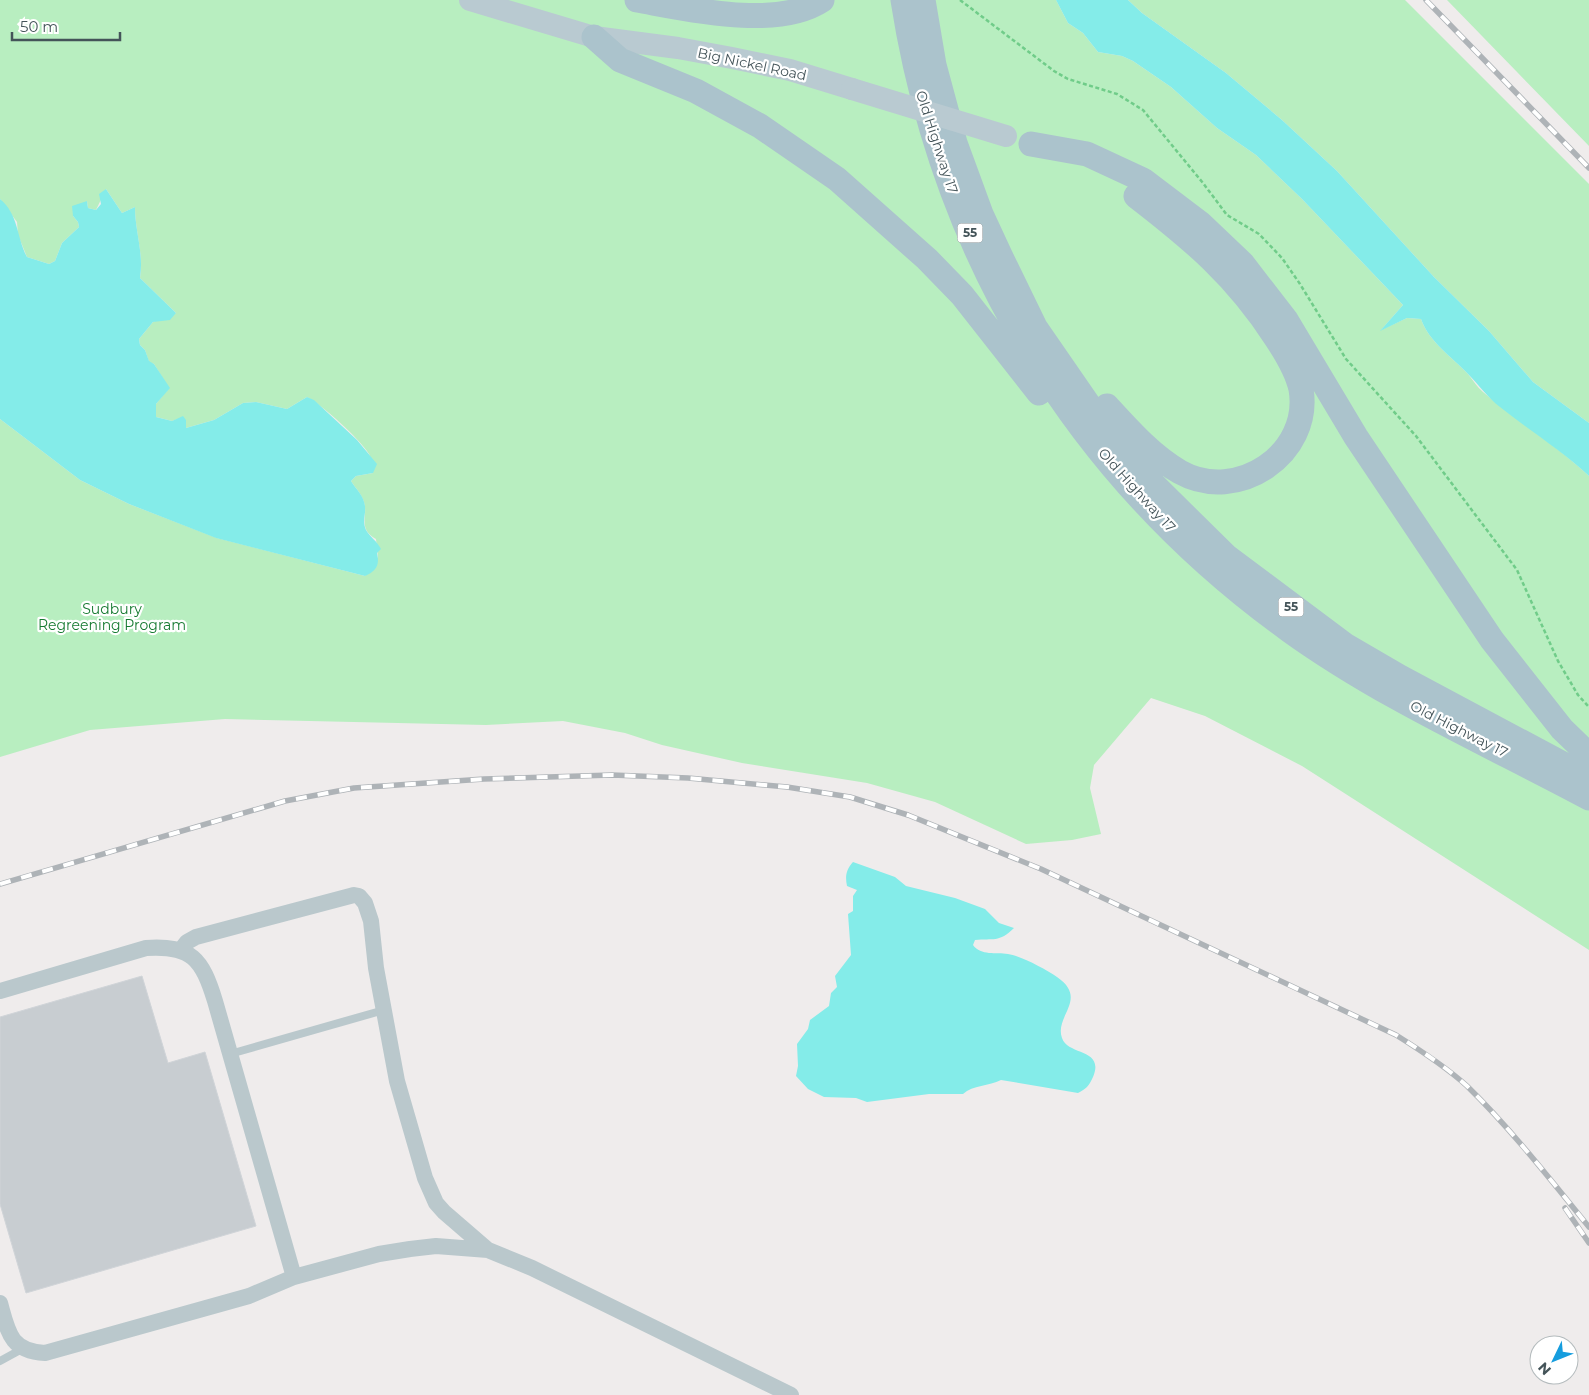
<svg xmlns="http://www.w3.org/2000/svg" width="1589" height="1395" font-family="Montserrat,sans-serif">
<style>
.green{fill:#b8eec0}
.water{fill:#84ece9}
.building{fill:#c8cdd1;stroke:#d0d4d8}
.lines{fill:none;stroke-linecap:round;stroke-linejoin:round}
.path{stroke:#70cc89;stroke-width:2.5;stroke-dasharray:4 2.5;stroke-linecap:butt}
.service{stroke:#bac8cc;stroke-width:8}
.minor{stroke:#bac8cc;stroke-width:16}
.secondary{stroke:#b9cad1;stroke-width:22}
.primary{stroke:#abc3cc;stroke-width:25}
.rail-casing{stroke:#aeb3b7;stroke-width:5.5}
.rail{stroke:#fff;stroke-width:4;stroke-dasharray:11;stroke-linecap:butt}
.secondary-bridge{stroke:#b9cad1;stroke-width:22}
.labels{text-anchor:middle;stroke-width:4.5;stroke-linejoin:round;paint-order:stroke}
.shield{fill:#fff;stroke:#7c878b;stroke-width:1}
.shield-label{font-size:12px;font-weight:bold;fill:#445459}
.street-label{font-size:14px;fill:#445459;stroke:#fff}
.park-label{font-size:14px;fill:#157a30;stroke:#fff}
</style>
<rect width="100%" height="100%" fill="#efecec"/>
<!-- green -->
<path class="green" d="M0,0H901L916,79L1125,481L1589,799V950L1302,766L1205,716L1151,698L1094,765L1090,788L1101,834L1072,840L1026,844L935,802L867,783L742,763L662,745L625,733L563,721L486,725L225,719L90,730L0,757V419L80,480L129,504L217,538L365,576L378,557L376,539C360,530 366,521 365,507C364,496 356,489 351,481L356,476L373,473C372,467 372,459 369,454C359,438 322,405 307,397L287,409L256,402L243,403L214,420L186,428L178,419L172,421L156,417V404L169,388L154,364L149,362L145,350L140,345L139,339L153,322L176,313L140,278C144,254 135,232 135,207L122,213L106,189L96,210L88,208L87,201L73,216L78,222L79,227L62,243L55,261L49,264L27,257L18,235L17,222L0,199Z
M924,0H1056L1068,23L1083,33L1098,52L1122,56L1133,61L1171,87L1217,128L1256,155L1302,199L1403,305L1381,330L1407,318L1421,319C1429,342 1452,357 1468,374C1473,380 1477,387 1483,392C1517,421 1556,445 1589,476V776L1347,645L1150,479L1001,254Z
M1128,0H1405L1589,184V423L1533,382L1489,331L1434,277L1337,171L1282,120L1226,73L1142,13Z
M1447,0H1589V146Z"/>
<!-- water -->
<path class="water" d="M1056,0H1128L1142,13L1226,73L1282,120L1337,171L1434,277L1489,331L1533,382L1589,423V476C1561,450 1530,431 1500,407C1488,398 1479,385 1468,374C1452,357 1429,342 1421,319L1407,318L1380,331L1403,305L1302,199L1256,155L1217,128L1171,87L1133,61L1122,56L1098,52L1083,33L1068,23Z
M106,189L122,213L135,207C135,232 144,253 140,278L176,313L170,320L153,322L139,339L140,345L145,350L149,361L154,364L170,388L156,404V417L172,421L183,416L186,420V428L214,420L243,403L256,402L287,409L307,397L314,400L357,440L377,464L373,473L356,476L351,481C356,489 364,496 365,506C366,515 362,521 366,530C370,537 377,541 381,549L377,553C380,566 376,571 365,576L216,538L129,504L80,480L0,419V199C19,215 16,236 27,257L49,264L55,261L62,243L79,227L78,222L73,216L72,206L87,201L88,208L96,210L101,204L99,194Z
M853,862L895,877L906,886L955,898L985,909L999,923L1014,928C999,943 993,938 975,940L973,945C981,956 996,952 1008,954C1021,956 1045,969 1057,977C1089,999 1054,1016 1062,1038C1068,1056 1105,1048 1093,1077C1089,1086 1086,1089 1078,1093L1001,1080C989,1086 973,1085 963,1094H929L867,1102L856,1098L824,1097L808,1089L796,1076L798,1066L797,1044L808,1029L810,1020L829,1006L831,993L837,987L835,976L851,955L848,914L853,911V896L857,890L847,886C845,876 846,870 853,862Z"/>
<!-- building -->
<path class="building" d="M142,976L168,1063L205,1052L256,1226L26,1293L0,1204V1017Z"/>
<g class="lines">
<!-- path -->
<path class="path" d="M960,0L1054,71L1068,79L1117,94L1143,110L1203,183L1227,215L1259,234L1282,258L1300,284L1346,359L1416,436L1517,570L1558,661L1578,695L1589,707"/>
<!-- service -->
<path class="service" d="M230,1054L384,1010
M0,1361L22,1349"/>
<!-- minor -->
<path class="minor" d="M180,951L187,942L196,937L354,895L359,896L365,903L371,921L376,968L397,1081L425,1178L436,1203L444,1212L488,1250
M0,991L146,948C192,945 202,959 215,1001L294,1277
M0,1303C8,1332 10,1351 45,1353L249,1296L294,1277L379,1254L410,1249L436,1246L488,1250L532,1268L791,1395"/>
<!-- secondary -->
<path class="secondary" d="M470,0L594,37L678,48L732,58L790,70L852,89"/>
<!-- primary -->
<path class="primary" d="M637,0C688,9 777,30 822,0
M903,0C943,257 1078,478 1289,630C1382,697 1488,744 1589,798
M923,0L934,65L955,143L981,214L1000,255L1035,327L1093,411L1149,480L1226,556L1345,645L1400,677L1589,778
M594,37L620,60L696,91L760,126L837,179L927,259L962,295L1039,393
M1031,144L1087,154L1143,180L1201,224L1242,263L1286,320L1356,437L1492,640L1562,729L1589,755
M1107,406C1129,430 1152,456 1180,472C1237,504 1312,454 1301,389C1297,371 1286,353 1276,338C1236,276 1193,240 1136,196"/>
<defs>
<path id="rail" d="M1426,0L1589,168
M0,884L285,801L354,788L484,779L612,775L688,778L787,787L850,797L908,815L1041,869L1396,1035C1420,1050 1445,1066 1467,1086C1511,1129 1550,1179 1589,1227
M1565,1208L1589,1243"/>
</defs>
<!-- rail casing -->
<use href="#rail" class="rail-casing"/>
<!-- rail -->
<use href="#rail" class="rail"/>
<!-- secondary-bridge -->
<path class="secondary-bridge" d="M852,89L1006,136"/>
</g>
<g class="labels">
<!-- shield labels -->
<g class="shield">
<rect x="957.5" y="223.5" width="25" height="19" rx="4"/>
<rect x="1278.5" y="597.5" width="25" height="19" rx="4"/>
</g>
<g class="shield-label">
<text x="970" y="237">55</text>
<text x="1291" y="611">55</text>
</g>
<!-- street labels -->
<g class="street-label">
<text transform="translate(752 64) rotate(12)" y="5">Big Nickel Road</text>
<text transform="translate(937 142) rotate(72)" y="5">Old Highway 17</text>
<text transform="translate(1137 490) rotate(48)" y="5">Old Highway 17</text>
<text transform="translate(1459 729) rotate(27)" y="5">Old Highway 17</text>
</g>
<!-- park labels -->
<g class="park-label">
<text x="112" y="614">Sudbury<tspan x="112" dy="16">Regreening Program</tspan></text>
</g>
</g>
<!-- north arrow -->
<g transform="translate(1554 1360) rotate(227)"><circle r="24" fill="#ffffff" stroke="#b4bbbd"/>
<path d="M0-4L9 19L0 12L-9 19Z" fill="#169dde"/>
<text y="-8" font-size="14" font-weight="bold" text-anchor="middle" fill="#445459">N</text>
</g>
<!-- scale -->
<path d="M12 32v8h108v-8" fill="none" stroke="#445459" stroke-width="2.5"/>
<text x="20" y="32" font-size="15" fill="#445459" stroke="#ffffff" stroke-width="4" paint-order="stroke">50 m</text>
</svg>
